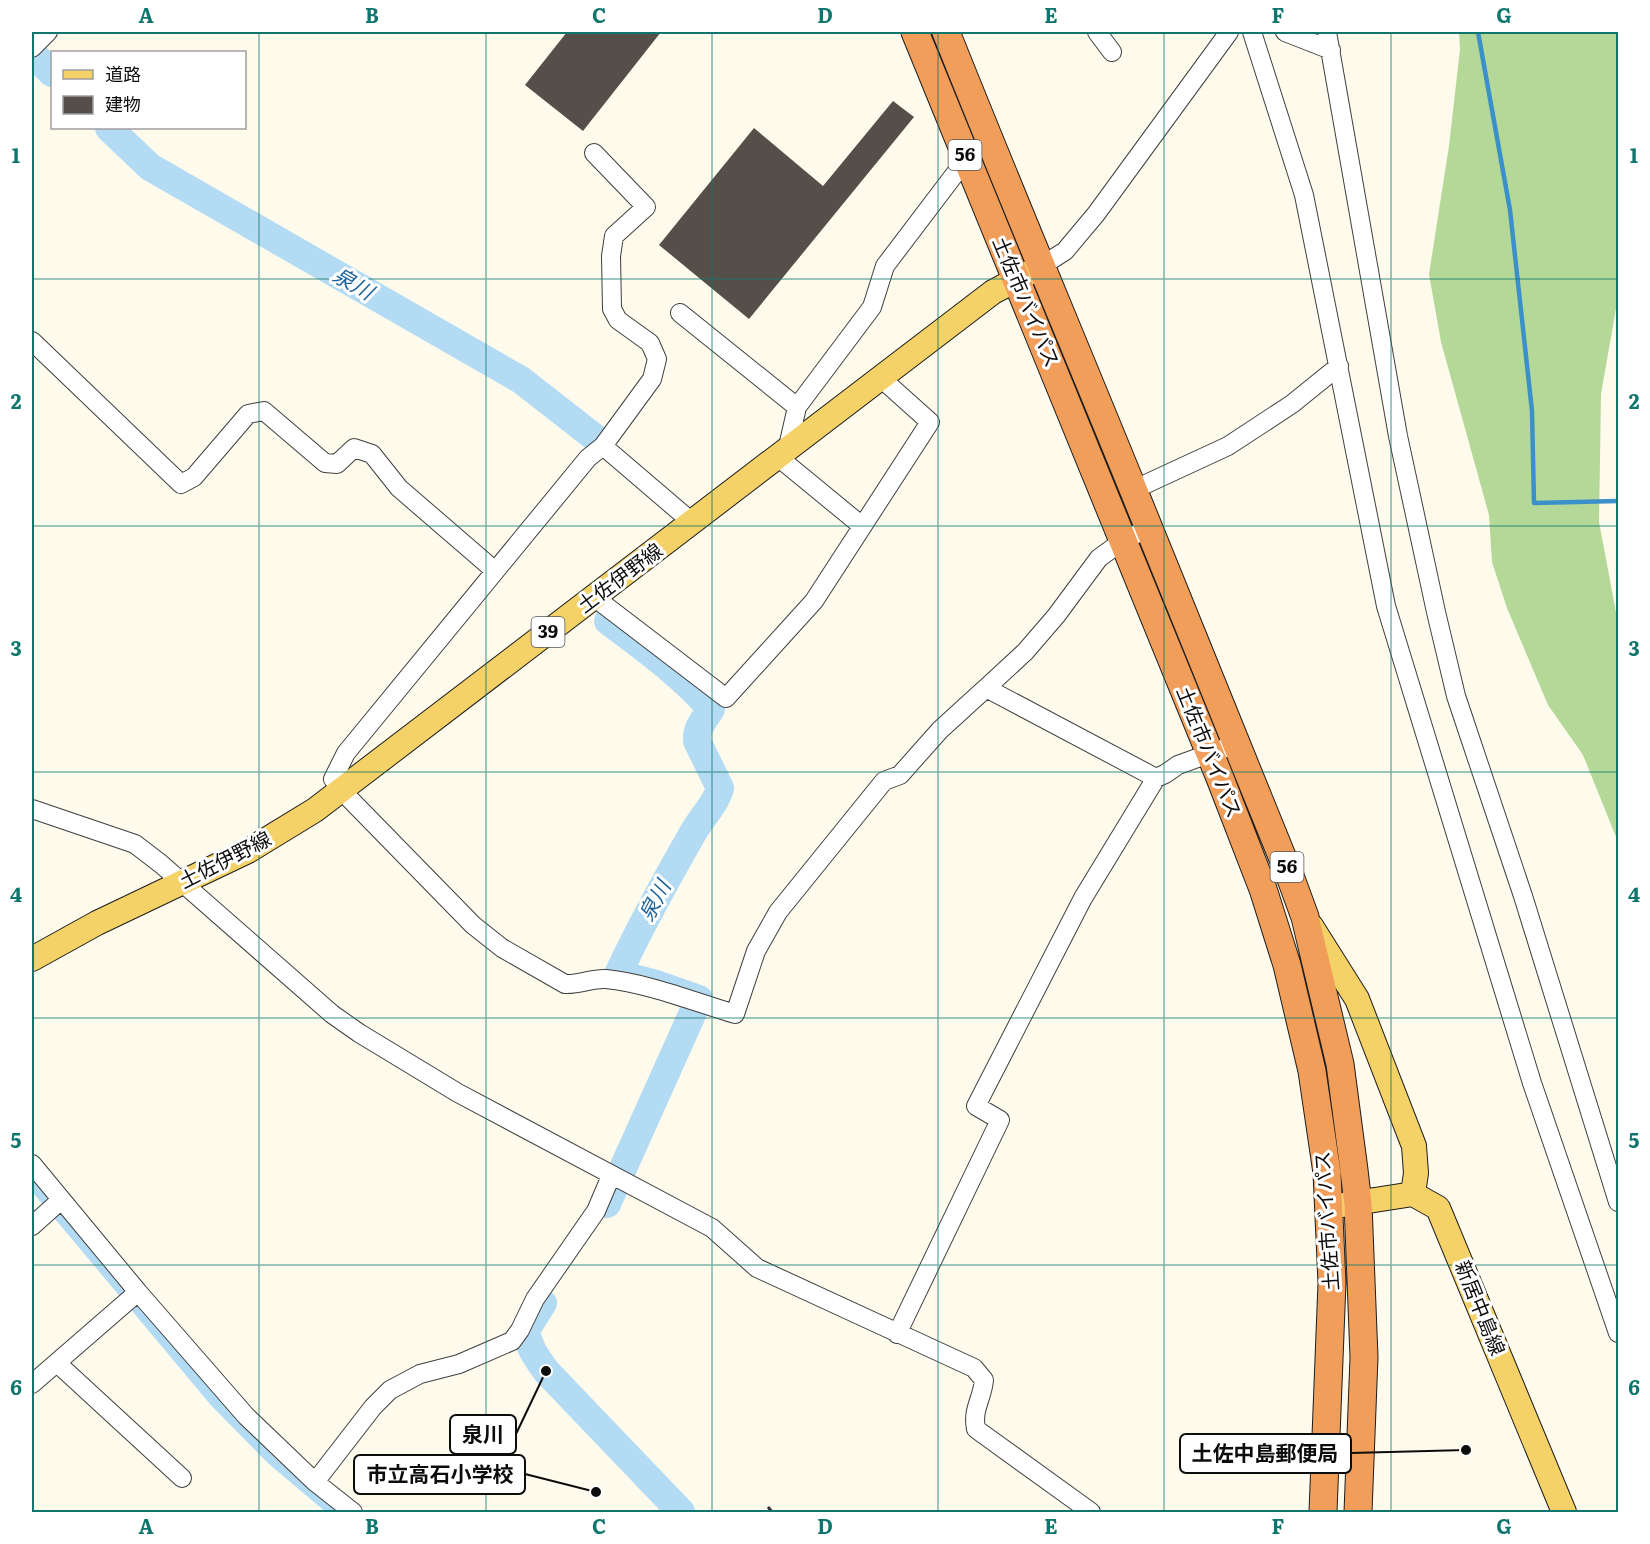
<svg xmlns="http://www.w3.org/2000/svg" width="1650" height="1544" font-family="Literata,'Noto Sans JP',serif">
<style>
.forest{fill:#b4d897}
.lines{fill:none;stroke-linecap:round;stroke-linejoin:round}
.stream{stroke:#3c90c9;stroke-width:4.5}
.canal{stroke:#b3dbf4;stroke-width:16}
.river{stroke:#b3dbf4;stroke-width:28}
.building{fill:#554e49}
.minor-casing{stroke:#3f3f3f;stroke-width:20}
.major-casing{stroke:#1d1d1d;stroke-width:26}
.highway-casing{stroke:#1d1d1d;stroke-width:29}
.path{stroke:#2e2e2e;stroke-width:3;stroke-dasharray:6 3;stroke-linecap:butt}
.minor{stroke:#fff;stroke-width:18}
.major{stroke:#f4d267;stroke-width:24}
.highway{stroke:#f09e59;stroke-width:27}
.grid{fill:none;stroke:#0f766e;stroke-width:1.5;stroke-opacity:0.55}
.labels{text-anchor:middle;stroke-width:6;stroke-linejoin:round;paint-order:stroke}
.shield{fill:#fff;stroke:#555;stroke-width:1.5}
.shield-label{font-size:18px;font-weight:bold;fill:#0c0c0c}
.street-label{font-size:20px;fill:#0c0c0c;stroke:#fff}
.water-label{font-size:21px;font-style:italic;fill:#1a629a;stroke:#fff}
.leader{fill:none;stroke:#0c0c0c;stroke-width:2}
.callout-dot{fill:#0c0c0c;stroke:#fff;stroke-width:2}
.callout{fill:#fff;stroke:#0c0c0c;stroke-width:2}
.callout-label{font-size:21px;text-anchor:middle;font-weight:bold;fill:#0c0c0c}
.neatline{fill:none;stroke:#0f766e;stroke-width:2}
.grid-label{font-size:20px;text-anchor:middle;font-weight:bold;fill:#0f766e}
</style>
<rect width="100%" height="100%" fill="#fefbec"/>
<!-- forest -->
<path class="forest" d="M1459,32H1618V297L1601,394L1599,522L1618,623V842L1583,755L1548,705L1507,608L1492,562L1489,515L1441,342L1429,274L1449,146L1460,49Z"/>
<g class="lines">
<!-- stream -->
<path class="stream" d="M1478,32L1510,210L1532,411L1534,503L1618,501"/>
<!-- canal -->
<path class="canal" d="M32,1179L218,1401L273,1457L338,1512"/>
<!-- river -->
<path class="river" d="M32,53L52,73
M109,128L150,167L521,380L598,440
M607,1204L699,999L653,983L618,974C641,925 667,878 694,831C701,819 718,800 720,788L697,741C696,728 704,720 711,709C682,675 644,648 608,621
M543,1303L526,1330C528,1346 536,1357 546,1371L681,1512"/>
</g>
<!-- building -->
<path class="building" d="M567,32H661L583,131L525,85Z
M893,101L914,117L749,319L659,245L754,128L823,186Z"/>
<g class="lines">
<defs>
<path id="minor" d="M1097,32L1112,52
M1252,32L1304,195L1386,606L1532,1083L1618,1333
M1285,32L1331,50
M1327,32L1398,436L1436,612L1456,696L1523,896L1618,1202
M32,48L48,32
M594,153L646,207L614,236L611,256L612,309L618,320L650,343L657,359L652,379L603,446L588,458L346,753L333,779L342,791L473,925L502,948L565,984C579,985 592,978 606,979C647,983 695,1002 735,1014L756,951L778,912L884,781L900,775L940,730L986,688
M1040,267L1065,251L1096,214L1229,32
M680,313L797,407
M32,341L181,484L194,477L248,414L264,411L325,463L337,464L354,448L372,454L399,488L494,570
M603,446L693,523
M787,451L797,407L872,307L885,266L967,158
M778,457L862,526
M1133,490L1228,446L1292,404L1339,366
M1149,528L1124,540L1099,558L1056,616L1025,652L986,688L1156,778
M594,597L726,698L814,601L930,422L882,379
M32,809L135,844L161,864L332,1014L359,1033L458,1093L712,1228L757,1268L974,1368L984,1380C982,1400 972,1409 976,1429L1091,1512
M32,1164L138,1292L246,1416L315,1482L353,1512
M32,1226L61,1200
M897,1334L1000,1120L976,1106L1083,898L1156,778L1165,774L1178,765L1236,744
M57,1363L182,1478
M32,1384L138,1292
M315,1482L373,1407L390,1390L420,1374L459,1364L512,1341L520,1330L535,1299L596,1211L611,1176"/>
<path id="major" d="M1311,926L1357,999L1414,1146L1416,1173L1413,1194
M32,959L97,923L248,851L315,810L993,292L1040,267
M1330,1207L1413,1194L1438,1208L1564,1512"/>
<path id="highway" d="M915,32L1220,778L1263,889L1287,965L1312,1071L1327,1173L1332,1283L1323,1512
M946,32C1007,185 1071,337 1133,489C1186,618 1237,747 1290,876L1305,917L1340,1064L1354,1170L1358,1204L1364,1357L1358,1512"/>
</defs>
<!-- minor casing -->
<use href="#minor" class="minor-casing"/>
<!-- major casing -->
<use href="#major" class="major-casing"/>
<!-- highway casing -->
<use href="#highway" class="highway-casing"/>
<!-- path -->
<path class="path" d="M768,1507L772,1512"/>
<!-- minor -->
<use href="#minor" class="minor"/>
<!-- major -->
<use href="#major" class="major"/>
<!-- highway -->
<use href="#highway" class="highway"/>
</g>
<!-- grid -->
<path class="grid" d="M259,32V1512M486,32V1512M712,32V1512M938,32V1512M1164,32V1512M1391,32V1512M32,279H1618M32,526H1618M32,772H1618M32,1018H1618M32,1265H1618"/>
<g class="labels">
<!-- shield labels -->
<g class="shield">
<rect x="948.5" y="140" width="33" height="30" rx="4.5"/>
<rect x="531.5" y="617" width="33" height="30" rx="4.5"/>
<rect x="1270.5" y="852" width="33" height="30" rx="4.5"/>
</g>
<g class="shield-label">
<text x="965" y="161">56</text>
<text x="548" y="638">39</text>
<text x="1287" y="873">56</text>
</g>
<!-- street labels -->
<g class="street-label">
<text transform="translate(1026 302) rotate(67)" y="7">土佐市バイパス</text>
<text transform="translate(620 578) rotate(-37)" y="7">土佐伊野線</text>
<text transform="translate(1209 752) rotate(68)" y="7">土佐市バイパス</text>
<text transform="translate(225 860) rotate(-27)" y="7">土佐伊野線</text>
<text transform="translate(1327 1221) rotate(-94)" y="7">土佐市バイパス</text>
<text transform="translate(1480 1308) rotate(68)" y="7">新居中島線</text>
</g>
<!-- water labels -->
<g class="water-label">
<text transform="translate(353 284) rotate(30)" y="7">泉川</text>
<text transform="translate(655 901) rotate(-62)" y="7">泉川</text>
</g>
</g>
<!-- callouts -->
<path class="leader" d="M546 1371L516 1434M1466 1450L1351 1453M596 1492L525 1474"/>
<g class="callout-dot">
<circle cx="546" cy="1371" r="6"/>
<circle cx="1466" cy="1450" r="6"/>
<circle cx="596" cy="1492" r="6"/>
</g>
<g class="callout">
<rect x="450" y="1415" width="66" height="39" rx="6"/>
<rect x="1180" y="1434" width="171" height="39" rx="6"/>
<rect x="354" y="1455" width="171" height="39" rx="6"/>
</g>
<g class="callout-label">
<text x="483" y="1442">泉川</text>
<text x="1265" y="1461">土佐中島郵便局</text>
<text x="440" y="1482">市立高石小学校</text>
</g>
<!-- border -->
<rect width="1650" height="1544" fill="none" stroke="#ffffff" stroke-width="66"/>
<!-- legend -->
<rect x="51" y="51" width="195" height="78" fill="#ffffff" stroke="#9e9e9e" stroke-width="1.5"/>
<rect x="63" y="70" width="30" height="9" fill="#f4d267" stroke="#9e9e9e" stroke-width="1.5"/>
<text x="105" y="81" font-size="18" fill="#0c0c0c">道路</text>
<rect x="63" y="96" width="30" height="18" fill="#554e49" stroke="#9e9e9e" stroke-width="1.5"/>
<text x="105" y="111" font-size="18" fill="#0c0c0c">建物</text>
<rect x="33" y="33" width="1584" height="1478" class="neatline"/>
<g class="grid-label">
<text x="146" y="23">A</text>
<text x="372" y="23">B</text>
<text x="599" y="23">C</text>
<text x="825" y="23">D</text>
<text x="1051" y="23">E</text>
<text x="1278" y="23">F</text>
<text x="1504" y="23">G</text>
<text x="16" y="163">1</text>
<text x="1634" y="163">1</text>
<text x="16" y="409">2</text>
<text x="1634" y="409">2</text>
<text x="16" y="656">3</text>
<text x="1634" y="656">3</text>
<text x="16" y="902">4</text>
<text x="1634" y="902">4</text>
<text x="16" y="1148">5</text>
<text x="1634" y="1148">5</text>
<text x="16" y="1395">6</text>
<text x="1634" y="1395">6</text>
<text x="146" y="1534">A</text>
<text x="372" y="1534">B</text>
<text x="599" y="1534">C</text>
<text x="825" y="1534">D</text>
<text x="1051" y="1534">E</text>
<text x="1278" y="1534">F</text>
<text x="1504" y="1534">G</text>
</g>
</svg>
